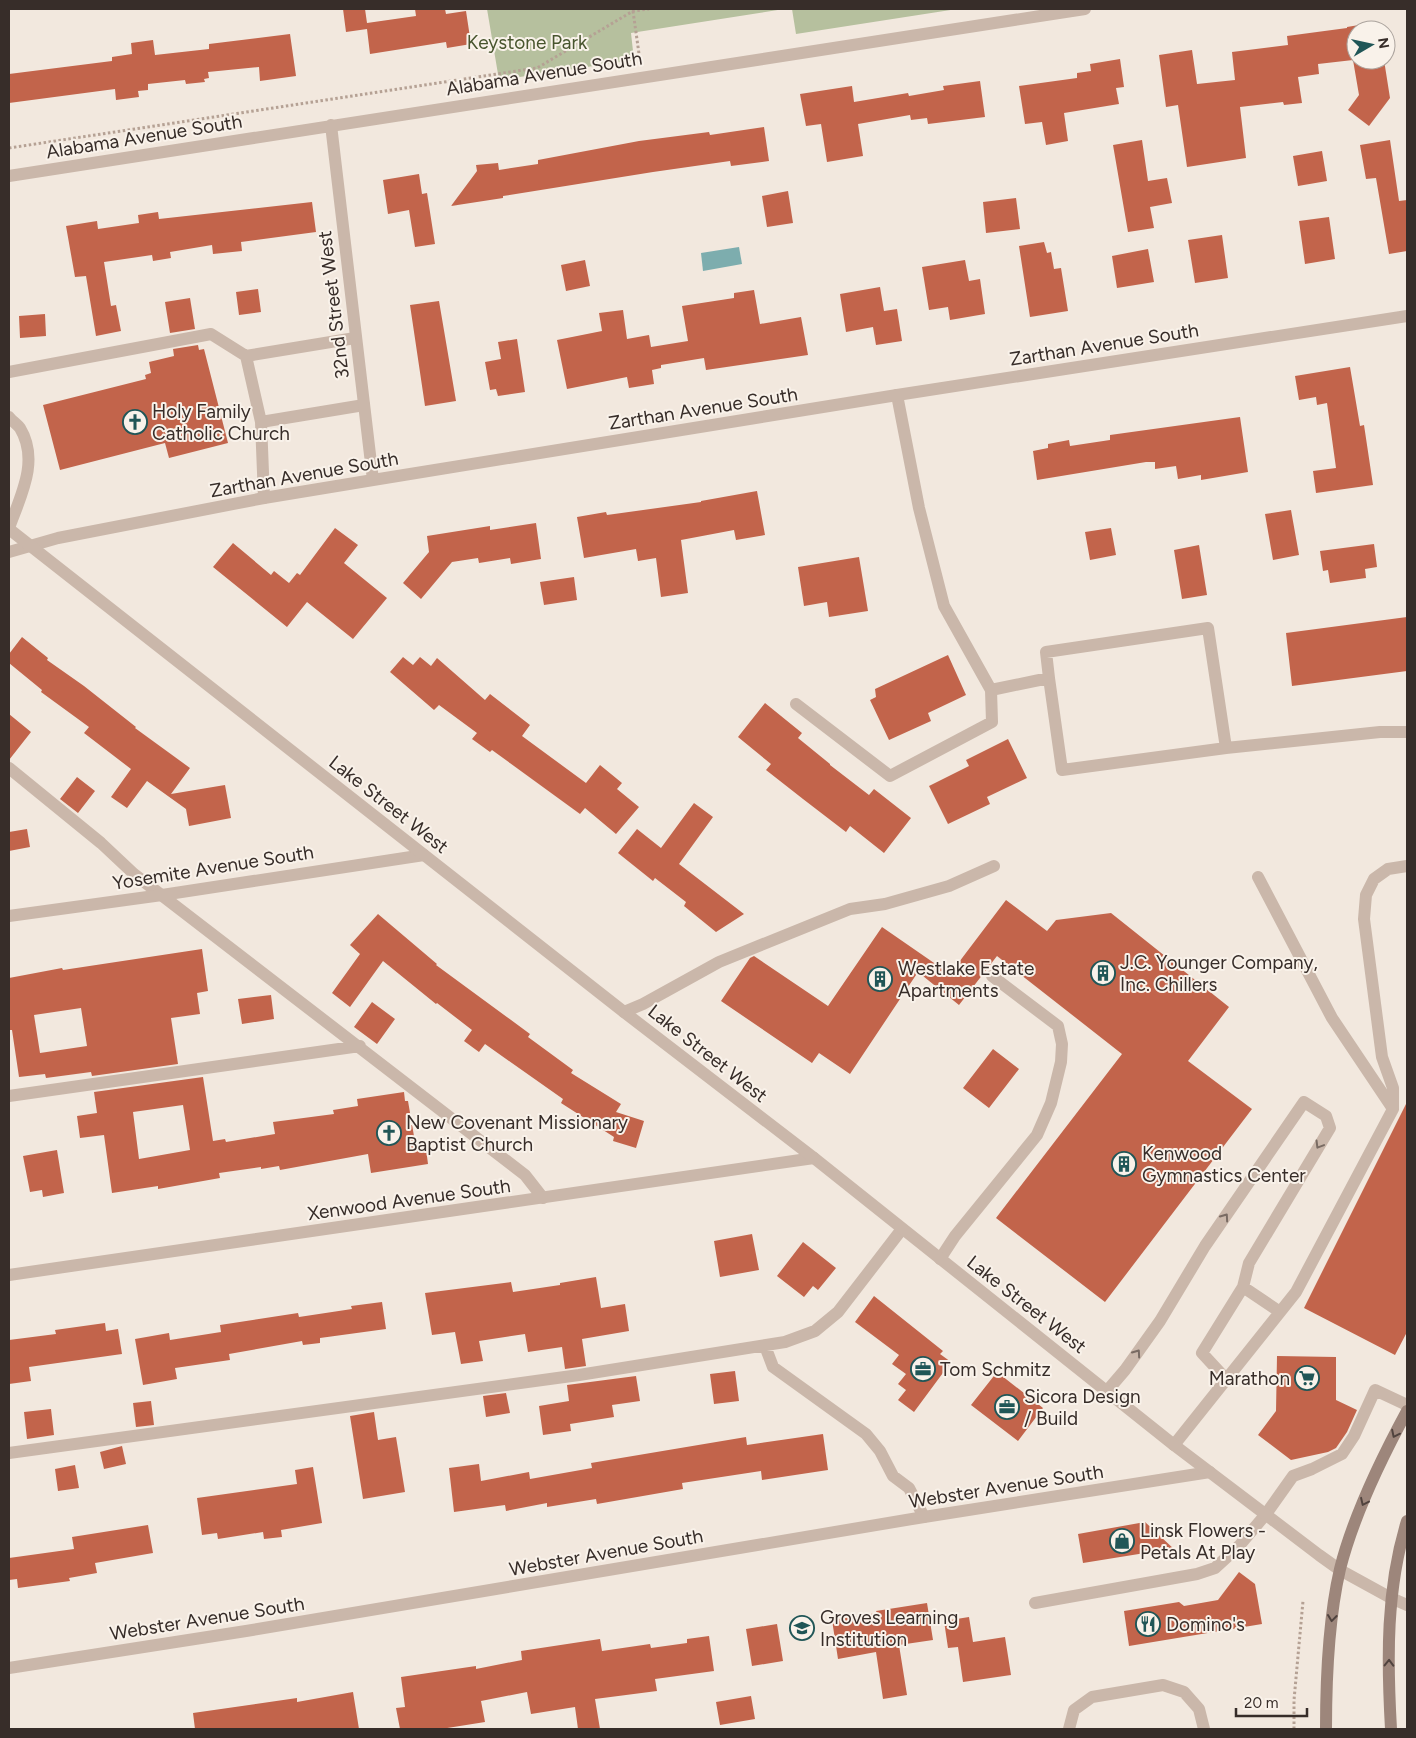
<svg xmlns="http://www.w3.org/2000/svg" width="1416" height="1738" font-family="Figtree,sans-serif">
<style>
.green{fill:#b6c09e}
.water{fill:#7dadae}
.building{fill:#c2644b;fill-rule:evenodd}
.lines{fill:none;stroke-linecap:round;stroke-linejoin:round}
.path{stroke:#b5a194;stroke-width:3;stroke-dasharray:2.5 2.5;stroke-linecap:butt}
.service{stroke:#cab7aa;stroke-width:12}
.minor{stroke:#cab7aa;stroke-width:12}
.tertiary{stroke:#cab7aa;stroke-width:12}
.secondary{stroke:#9d867b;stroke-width:12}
.oneway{stroke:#796b63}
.oneway2{stroke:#50433e}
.labels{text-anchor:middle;stroke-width:4;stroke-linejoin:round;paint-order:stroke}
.park-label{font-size:19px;fill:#48552e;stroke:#f9f2ea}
.street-label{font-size:19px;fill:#372d29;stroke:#f9f2ea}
.poi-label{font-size:19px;fill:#372d29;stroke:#f9f2ea;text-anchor:start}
</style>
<rect width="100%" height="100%" fill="#f2e8de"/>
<!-- green -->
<path class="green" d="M487,9H784L631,33L634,60L499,80Z
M792,9H957L796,34Z"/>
<!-- water -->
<path class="water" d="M739,247L742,264L703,271L701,253Z"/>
<!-- building -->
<path class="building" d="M343,9H365L367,23L416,16L415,9H445L446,14L466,11L471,44L447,48L446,42L370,54L367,29L346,32Z
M1377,22L1379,30H1356V60H1384L1390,98L1369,126L1348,110L1359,95L1353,60L1318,64L1319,74L1298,77L1302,103L1284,105L1283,102L1240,107L1246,158L1187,167L1178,105L1166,107L1159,55L1192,50L1197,84L1235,80L1232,52L1288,45L1287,36L1347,28V27Z
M290,34L296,76L260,81L259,67L208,72L209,78L204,79L205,82L186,84L185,80L148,84V90L138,91L139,97L116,100L115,89L9,103V74L112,61V57L132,54L131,43L153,40L155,55L209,49V44Z
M1120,59L1124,87L1116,88L1119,104L1064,113L1068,141L1046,145L1042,122L1025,124L1019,86L1077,78V73L1091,71L1090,64Z
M980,81L985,117L928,124L927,118L911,120L910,115L858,124L863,156L827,162L821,124L806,126L800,94L852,86L854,102L908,93L909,96L944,90L943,86Z
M764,127L769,161L731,166L730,161L653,172L503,196V198L451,206L477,171L476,165L498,163L499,170L538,164V160L639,141L709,132L710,135Z
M1142,140L1148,181L1167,178L1172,203L1150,207L1154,228L1128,232L1113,145Z
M1390,140L1399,201L1407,200V251L1389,254L1376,178L1366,179L1360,145Z
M1322,151L1327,181L1298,186L1293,156Z
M419,174L422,194L427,193L435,244L415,247L409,210L388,214L383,180Z
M788,191L793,223L767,227L762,196Z
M1016,198L1020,229L986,233L983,202Z
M312,202L316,232L241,242L242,251L213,254L212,245L170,252L171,258L153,261L152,255L104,262L111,306L116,305L121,331L96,336L86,276L75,277L66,226L97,221L98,229L139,223L138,215L158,212L159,219Z
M1329,217L1335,259L1305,264L1299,221Z
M1222,235L1228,278L1195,283L1188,240Z
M1044,242L1047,253L1051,252L1054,269L1061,268L1068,311L1030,317L1019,246Z
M1148,249L1154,282L1117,288L1112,256Z
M585,260L590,286L566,291L561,265Z
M965,260L969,281L980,279L985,314L950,320L948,307L929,310L922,267Z
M880,287L884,311L897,309L902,341L876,345L873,327L846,332L840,294Z
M258,289L261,312L239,315L236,292Z
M754,290L760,324L801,317L808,355L706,370L704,358L661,365V368L652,370L654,384L629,388L627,377L567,389L557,340L602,331L599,313L623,310L627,339L649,335L651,347L688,341L682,306L734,298V293Z
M190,298L195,329L170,333L165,302Z
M439,301L456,401L425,406L410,305Z
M45,314L46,336L20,338L19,316Z
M517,339L525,392L498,396L496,389L490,390L485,362L501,359L498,342Z
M198,345L199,350L204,349L228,443L169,458L165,443L60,470L43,405L146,379L145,375L151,373L149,362L174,356L173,349Z
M1350,367L1360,426L1364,425L1373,485L1316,493L1313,471L1336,468L1327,403L1317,405L1316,397L1299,400L1295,376Z
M1240,417L1248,472L1201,480V475L1178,479L1176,466L1155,469V462H1146L1037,480L1033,451L1048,448V444L1069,440L1070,446L1110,440V435Z
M757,491L765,535L736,540L734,530L681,540L688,593L661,597L656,558L638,561L636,549L584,558L577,517L606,512L607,515L701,502V501Z
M1291,510L1299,555L1273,560L1265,514Z
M536,523L541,559L511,564L510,558L479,563L478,558L452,562L421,599L403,583L429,552L427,536L490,526V530Z
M335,528L358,545L344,563L387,598L353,639L307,602L287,627L213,567L233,543L271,575L274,571L289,583L297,573L300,575Z
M1111,528L1116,555L1090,560L1085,532Z
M1374,544L1377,567L1365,569L1366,578L1330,583L1328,570L1323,571L1320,551Z
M1199,545L1207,595L1182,599L1174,550Z
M859,557L868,611L829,617L827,602L804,606L798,567Z
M574,577L577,600L544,605L540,582Z
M1407,617V671L1292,686L1286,633Z
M22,637L48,658L47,660L84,686L136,727L135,728L190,768L171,794L225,785L231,818L189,826L186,809L147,781L127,808L111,797L131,769L84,733L89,727L41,692L42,690L9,663V654Z
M948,655L966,695L928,713L931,721L889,740L870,700L876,697L875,689Z
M403,657L413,665L420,657L431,666L437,658L485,700L490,694L530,725L522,736L586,783L600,765L622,783L617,789L639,807L616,834L585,808L580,814L492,750L490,752L472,739L477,733L439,705L434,710L390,672Z
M765,703L802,733L798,738L830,764V765L869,795L874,789L911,818L884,853L850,826L846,832L803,799L766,770L771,764L738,737Z
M9,714L31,732L9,760Z
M1008,739L1027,778L987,797L990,804L948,824L929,786L969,766L966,760Z
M77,777L95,791L78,813L60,799Z
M694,803L713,817L679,864L744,914L716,932L684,906L686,902L655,878L653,881L618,853L637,829L661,848Z
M27,829L30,847L9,851V832Z
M1006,900L1047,931L1056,920L1111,913L1229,1007L1188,1061L1252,1109L1105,1302L996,1218L1122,1054L997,956L959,1005L918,972L850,1074L819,1053L812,1063L721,1001L750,958L754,956L828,1006L882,927L950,974Z
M378,914L437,964L436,965L530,1034L528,1037L573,1070L571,1073L621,1104L616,1112L644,1121L636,1148L613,1141L614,1137L561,1103L563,1099L485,1044L479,1052L464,1041L472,1030L437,1003L436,1004L383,961L350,1007L332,993L360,954L350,945Z
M202,949L208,991L197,993L200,1014L171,1018L178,1064L92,1076L91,1072L46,1078L45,1074L19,1077L12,1030H9V978L62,968L63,970ZM81,1008L87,1046L40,1053L34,1015Z
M271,995L274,1019L242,1024L238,999Z
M372,1002L395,1019L377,1044L354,1027Z
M993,1049L1019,1069L989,1108L963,1088Z
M203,1077L213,1141L225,1139L226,1142L275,1134L273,1122L334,1114L333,1110L358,1106L357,1099L404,1092L405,1101H408L415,1142L425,1141L428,1164L371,1173L368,1154L280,1170L279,1166L261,1169V1167L219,1173L220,1178L158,1189V1186L112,1193L104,1135L80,1138L77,1116L97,1113L94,1092ZM183,1105L190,1150L139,1159L133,1112Z
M1407,1102V1332L1395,1355L1304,1308Z
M57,1150L64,1193L43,1197L42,1190L30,1192L23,1156Z
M752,1234L759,1270L720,1277L714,1241Z
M803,1242L836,1268L818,1290L813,1286L804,1297L777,1276Z
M596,1277L601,1308L625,1304L629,1331L582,1339L586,1366L565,1369L562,1347L528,1352L525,1334L479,1341L483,1361L461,1364L455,1332L432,1335L425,1293L511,1282L513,1292L560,1285V1283Z
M874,1296L943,1351L940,1354L951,1362L914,1412L898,1400L906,1390L898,1384L906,1374L892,1364L899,1355L855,1322Z
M382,1302L386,1329L320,1338V1343L303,1345L302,1341L229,1354L230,1360L175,1368L177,1379L143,1385L135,1339L169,1333L170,1340L221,1332L220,1325L298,1313L299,1317L352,1309L351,1306Z
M105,1323L106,1331L118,1329L122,1354L29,1367L31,1381L9,1384V1340L56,1334L55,1330Z
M1277,1356L1336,1357V1400L1357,1410L1347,1432L1336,1448L1328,1452L1291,1460L1258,1435L1276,1411Z
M735,1371L739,1401L714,1404L710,1374Z
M997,1372L1043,1408L1018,1441L971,1405Z
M636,1376L640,1401L612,1405L614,1417L570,1424L571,1431L543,1435L539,1406L569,1401L567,1385Z
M506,1393L510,1413L486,1417L483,1396Z
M151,1401L154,1425L136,1427L133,1403Z
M51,1409L54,1435L27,1439L24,1412Z
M374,1412L378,1440L396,1437L405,1492L363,1499L350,1416Z
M823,1434L828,1470L762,1480L761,1471L682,1483L683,1489L597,1504L596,1499L547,1507V1503L506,1511L505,1505L454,1512L449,1468L479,1464L481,1481L529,1472L530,1479L592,1468L591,1463L746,1437L747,1445Z
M122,1446L126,1464L104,1469L100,1452Z
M75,1465L79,1488L58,1491L55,1469Z
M313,1467L322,1523L281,1530L282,1537L264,1539L263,1532L218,1539L217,1533L202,1535L197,1498L297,1484L295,1470Z
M1145,1522L1175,1550L1145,1555V1553L1083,1563L1078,1534Z
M148,1525L153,1553L95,1563L97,1573L69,1578L70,1581L18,1588L17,1579L9,1580V1558L74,1549L72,1537Z
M1239,1572L1255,1584L1262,1624L1129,1646L1124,1611L1179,1602L1184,1606L1218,1600Z
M927,1603L933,1640L899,1645L907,1695L883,1699L876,1652L838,1659L832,1620L877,1613L876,1611Z
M969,1617L973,1642L1005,1637L1011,1675L963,1682L958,1647L948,1648L944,1621Z
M777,1624L783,1661L752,1666L746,1629Z
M709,1636L714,1671L655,1679L657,1691L595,1699L600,1729H578L575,1707L531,1714L527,1692L481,1701L485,1722L441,1729H400L396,1708L405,1707L401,1677L476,1666V1669L522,1660L521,1651L600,1639L602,1651L650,1644L651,1648L687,1643V1639Z
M353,1692L359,1729H195L193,1713L297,1698V1702Z
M751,1696L755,1719L720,1725L716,1702Z"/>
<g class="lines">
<!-- path -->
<path class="path" d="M633,11L640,61
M9,148L537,68L633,11L649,9
M1294,1729V1700L1303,1601"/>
<!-- service -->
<path class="service" d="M246,356L261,422L264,498
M9,372L211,334L246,356L355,338
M9,417C12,421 17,424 20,428C40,461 20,497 9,528
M261,422L364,405
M1049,678L1046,652L1208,628L1226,748
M991,690L1049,678L1062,770L1226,748L1380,732H1407
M796,704L890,776L992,722L991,690L944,606L919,508L897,395
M9,768L101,843L134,874L525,1175L543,1198
M1258,877L1332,1018L1393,1109
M624,1012L643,1004L719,962L850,909L885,904L949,886L994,866
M9,1096L360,1046
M940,1259L955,1236L1037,1135L1051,1103L1061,1062L1062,1044L1058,1026L992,976
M765,1346L773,1367L866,1434L880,1451L893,1476L909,1488L924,1517
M1226,1379L1202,1353L1243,1287
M1107,1391L1125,1370L1160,1321L1205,1246L1304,1102L1326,1116L1330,1128L1249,1263L1243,1287L1280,1312
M1174,1445L1296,1292L1393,1109V1088L1382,1057L1364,919L1366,895L1374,879L1388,869L1407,866
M9,1453L579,1375L785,1342L815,1331L838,1312L902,1229
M1035,1603L1197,1574L1215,1568L1239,1546L1266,1514L1293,1476L1312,1469L1342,1454L1354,1436L1375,1390L1407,1405
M1069,1729L1074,1710L1092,1697L1163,1685L1184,1692L1199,1709L1204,1729"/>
<!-- minor -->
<path class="minor" d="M331,125L373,480
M9,176L1085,9
M9,552L58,538L264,498L373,480L897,395L1407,316
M9,916L162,895L424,855
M9,1275L814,1158
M1391,1598L1407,1605
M9,1668L246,1631L924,1517L1210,1472"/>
<!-- tertiary -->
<path class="tertiary" d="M9,529L624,1012L814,1158L1174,1445L1319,1555L1340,1570L1391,1598"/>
<!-- secondary -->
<path class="secondary" d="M1326,1729C1326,1677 1328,1621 1340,1569C1353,1517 1381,1459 1407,1411
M1391,1729C1387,1659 1386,1589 1407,1521"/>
</g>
<!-- one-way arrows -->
<defs><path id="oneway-chevron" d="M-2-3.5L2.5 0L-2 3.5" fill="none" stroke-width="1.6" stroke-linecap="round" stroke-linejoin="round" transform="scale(1.25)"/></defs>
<g class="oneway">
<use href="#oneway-chevron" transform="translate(1319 1145) rotate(121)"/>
<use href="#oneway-chevron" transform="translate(1225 1217) rotate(-55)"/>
<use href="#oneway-chevron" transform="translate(1137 1353) rotate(-55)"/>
</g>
<g class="oneway2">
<use href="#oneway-chevron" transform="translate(1395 1434) rotate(116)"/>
<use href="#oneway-chevron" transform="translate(1364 1502) rotate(115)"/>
<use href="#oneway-chevron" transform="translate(1332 1618) rotate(97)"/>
<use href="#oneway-chevron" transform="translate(1389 1663) rotate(-89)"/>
</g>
<!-- icons -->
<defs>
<symbol id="church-ring" viewBox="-11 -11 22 22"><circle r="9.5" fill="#f9f2ea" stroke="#205657" stroke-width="1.5"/><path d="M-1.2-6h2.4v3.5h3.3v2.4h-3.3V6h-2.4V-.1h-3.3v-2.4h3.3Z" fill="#205657"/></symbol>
<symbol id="building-ring" viewBox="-11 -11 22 22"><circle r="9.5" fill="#f9f2ea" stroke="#205657" stroke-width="1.5"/><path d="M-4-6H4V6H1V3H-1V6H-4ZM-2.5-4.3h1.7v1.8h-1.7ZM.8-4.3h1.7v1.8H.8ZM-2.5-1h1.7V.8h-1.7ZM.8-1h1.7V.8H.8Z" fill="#205657"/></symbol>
<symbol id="office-ring" viewBox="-11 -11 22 22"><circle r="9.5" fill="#f9f2ea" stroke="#205657" stroke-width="1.5"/><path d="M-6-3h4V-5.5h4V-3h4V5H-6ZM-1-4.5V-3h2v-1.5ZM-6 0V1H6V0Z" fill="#205657"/></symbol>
<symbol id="supermarket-ring" viewBox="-11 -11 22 22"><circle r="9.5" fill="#f9f2ea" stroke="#205657" stroke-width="1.5"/><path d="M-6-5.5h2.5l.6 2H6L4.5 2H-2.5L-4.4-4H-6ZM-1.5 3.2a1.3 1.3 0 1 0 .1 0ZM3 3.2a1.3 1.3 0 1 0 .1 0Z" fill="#205657"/></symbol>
<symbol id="shop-ring" viewBox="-11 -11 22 22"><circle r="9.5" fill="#f9f2ea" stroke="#205657" stroke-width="1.5"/><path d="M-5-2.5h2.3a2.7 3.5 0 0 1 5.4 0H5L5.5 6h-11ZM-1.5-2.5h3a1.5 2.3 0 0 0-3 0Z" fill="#205657"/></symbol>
<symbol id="restaurant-ring" viewBox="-11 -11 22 22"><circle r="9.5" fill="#f9f2ea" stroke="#205657" stroke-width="1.5"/><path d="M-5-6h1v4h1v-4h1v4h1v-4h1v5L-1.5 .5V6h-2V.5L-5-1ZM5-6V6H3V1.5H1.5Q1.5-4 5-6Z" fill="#205657"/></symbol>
<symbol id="school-ring" viewBox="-11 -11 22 22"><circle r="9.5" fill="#f9f2ea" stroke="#205657" stroke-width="1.5"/><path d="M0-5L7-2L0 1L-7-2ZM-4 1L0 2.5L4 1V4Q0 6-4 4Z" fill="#205657"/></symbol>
</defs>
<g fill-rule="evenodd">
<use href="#church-ring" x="121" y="408" width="28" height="28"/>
<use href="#building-ring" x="1089" y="959" width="28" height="28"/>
<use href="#building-ring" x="866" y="965" width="28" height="28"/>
<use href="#church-ring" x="375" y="1119" width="28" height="28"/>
<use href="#building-ring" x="1110" y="1150" width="28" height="28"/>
<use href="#office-ring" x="909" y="1355" width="28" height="28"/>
<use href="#supermarket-ring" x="1293" y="1364" width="28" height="28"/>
<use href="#office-ring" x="993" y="1393" width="28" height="28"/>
<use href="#shop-ring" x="1108" y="1527" width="28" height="28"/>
<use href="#restaurant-ring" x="1134" y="1610" width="28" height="28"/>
<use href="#school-ring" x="788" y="1614" width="28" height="28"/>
</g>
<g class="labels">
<!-- park labels -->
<g class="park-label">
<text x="527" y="49">Keystone Park</text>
</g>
<!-- street labels -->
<g class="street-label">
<text transform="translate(544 73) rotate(-9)" y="7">Alabama Avenue South</text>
<text transform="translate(144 136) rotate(-9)" y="7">Alabama Avenue South</text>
<text transform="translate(333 305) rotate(-97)" y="7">32nd Street West</text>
<text transform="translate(1104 344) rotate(-9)" y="7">Zarthan Avenue South</text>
<text transform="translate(703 408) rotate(-9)" y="7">Zarthan Avenue South</text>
<text transform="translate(304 474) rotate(-10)" y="7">Zarthan Avenue South</text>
<text transform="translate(389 804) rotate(38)" y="7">Lake Street West</text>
<text transform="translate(213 867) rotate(-9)" y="7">Yosemite Avenue South</text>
<text transform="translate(708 1053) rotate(38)" y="7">Lake Street West</text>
<text transform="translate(409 1199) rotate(-8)" y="7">Xenwood Avenue South</text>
<text transform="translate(1027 1304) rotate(38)" y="7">Lake Street West</text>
<text transform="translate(1006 1486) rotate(-9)" y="7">Webster Avenue South</text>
<text transform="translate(606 1552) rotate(-10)" y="7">Webster Avenue South</text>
<text transform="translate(207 1618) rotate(-9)" y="7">Webster Avenue South</text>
</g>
<!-- poi labels -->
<g class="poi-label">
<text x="152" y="418">Holy Family<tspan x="152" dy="22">Catholic Church</tspan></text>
<text x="1120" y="969">J.C. Younger Company,<tspan x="1120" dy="22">Inc. Chillers</tspan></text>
<text x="898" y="975">Westlake Estate<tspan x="898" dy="22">Apartments</tspan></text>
<text x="406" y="1129">New Covenant Missionary<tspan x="406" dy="22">Baptist Church</tspan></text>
<text x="1142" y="1160">Kenwood<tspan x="1142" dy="22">Gymnastics Center</tspan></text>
<text x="940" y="1376">Tom Schmitz</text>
<text x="1290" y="1385" text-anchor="end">Marathon</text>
<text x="1024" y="1403">Sicora Design<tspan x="1024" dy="22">/ Build</tspan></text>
<text x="1140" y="1537">Linsk Flowers -<tspan x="1140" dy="22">Petals At Play</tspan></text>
<text x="820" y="1624">Groves Learning<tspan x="820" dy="22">Institution</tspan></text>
<text x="1166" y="1631">Domino's</text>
</g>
</g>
<!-- border -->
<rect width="1416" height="1738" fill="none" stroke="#372d29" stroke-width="20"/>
<!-- north arrow -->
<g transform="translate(1371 45) rotate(81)"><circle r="24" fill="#f9f2ea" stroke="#aba39d"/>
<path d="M0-4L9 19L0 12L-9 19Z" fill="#205657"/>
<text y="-8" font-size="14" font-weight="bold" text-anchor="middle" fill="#372d29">N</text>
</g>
<!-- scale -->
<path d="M1236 1708v8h71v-8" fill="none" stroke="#372d29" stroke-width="2.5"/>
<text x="1244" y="1708" font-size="15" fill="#372d29" stroke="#f9f2ea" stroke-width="4" paint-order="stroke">20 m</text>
</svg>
